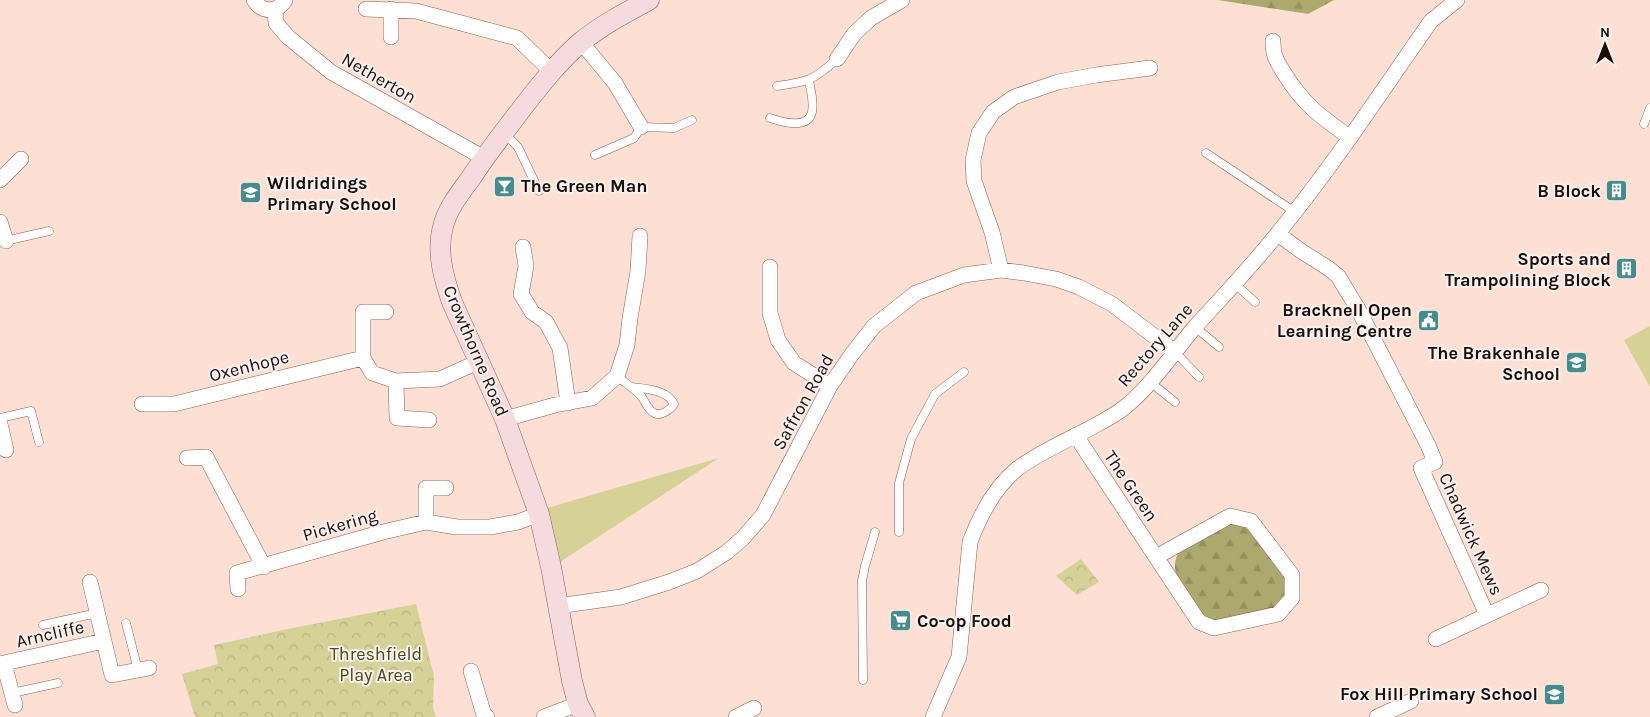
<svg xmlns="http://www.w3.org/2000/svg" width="1650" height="717" font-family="Karla,sans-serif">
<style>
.green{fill:#d6d197}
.forest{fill:url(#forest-firs)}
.park{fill:url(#park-crowns)}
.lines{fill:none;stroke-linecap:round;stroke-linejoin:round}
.lane-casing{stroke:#826154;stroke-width:9}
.street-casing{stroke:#826154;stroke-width:16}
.secondary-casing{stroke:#826154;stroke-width:21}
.lane{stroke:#fff;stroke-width:8}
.street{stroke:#fff;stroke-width:15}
.secondary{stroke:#f5dbde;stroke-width:20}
.labels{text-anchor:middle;stroke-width:4;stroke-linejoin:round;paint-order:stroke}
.street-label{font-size:18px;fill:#1a0e09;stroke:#f9f1ee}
.poi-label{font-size:18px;font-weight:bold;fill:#1a0e09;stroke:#f9f1ee;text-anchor:end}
.park-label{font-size:18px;fill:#4b4719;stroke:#f9f1ee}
</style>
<defs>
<pattern id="forest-firs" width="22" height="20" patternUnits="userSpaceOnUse" patternTransform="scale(1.25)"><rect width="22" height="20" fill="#ada86e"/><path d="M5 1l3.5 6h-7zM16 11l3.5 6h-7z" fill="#948f5e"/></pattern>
<pattern id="park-crowns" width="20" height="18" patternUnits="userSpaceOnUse" patternTransform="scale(1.25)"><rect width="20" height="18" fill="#d6d197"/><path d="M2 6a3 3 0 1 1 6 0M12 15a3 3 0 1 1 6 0" fill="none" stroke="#b7b281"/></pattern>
</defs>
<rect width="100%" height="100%" fill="#fddfd3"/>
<!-- green -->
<path class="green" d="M1650,326V387L1624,340Z
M719,458L560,562L547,508Z"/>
<!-- forest -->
<path class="forest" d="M1218,0H1334L1308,14Z
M1245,521L1287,572L1290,596L1278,607L1220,620H1211L1204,617L1176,574C1174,566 1175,560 1178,553L1223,523Z"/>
<!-- park -->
<path class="park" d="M1081,559L1099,582L1077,595L1056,576Z
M416,604L434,676L433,708L436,717H195L182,674L218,664L214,645L288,629Z"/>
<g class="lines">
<defs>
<path id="lane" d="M777,86C808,82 814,80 837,59
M770,118C782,122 808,130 812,112C814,102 811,90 809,81
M1644,124L1650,108
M505,134L518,147L539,191
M1206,153L1295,212
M595,155L634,138L641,127L674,128L692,120
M5,241L49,231
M1235,284L1255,302
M1195,327L1219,347
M1175,352L1199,377
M617,376C625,383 635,389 642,397C645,402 649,411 654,413C661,417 671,409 674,404C667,389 645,389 631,387
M1150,382L1175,402
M0,418L31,411L39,442
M899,532V483L911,439L935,394L964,372
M126,623L138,670
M43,625L97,613
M863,680L862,581L865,566L875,532
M12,693L58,683"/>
<path id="street" d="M254,0C262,13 277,13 285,0
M366,9L416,11L517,38L551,71
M275,10L276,23L288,37L331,72L484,158
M391,37V9
M1273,41C1273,56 1276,60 1284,73C1303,104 1320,116 1349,137
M581,42L615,83L641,127
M837,59L854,34L871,18L902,0
M0,180L21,159
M0,222L6,241
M1278,234L1301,251L1328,268L1338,276L1358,309L1428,445L1435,462L1421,468L1487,615
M523,247L526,266L521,294L532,312L546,322L560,348L568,403
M770,267V313L778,340L794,363L830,386
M1001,270L992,232L974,181L973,160L979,133L993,112L1014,97L1058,82L1096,75L1150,68
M363,358V312H386
M396,381L397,418L429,420
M142,404H174L363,358L372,373L396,381L440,379L480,361
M505,419L555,405L592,398L617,376L627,345L630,318L638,271L640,236
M0,424L6,450
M1076,435L1084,448L1199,622L1214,628L1278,614L1292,598V575L1251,521L1230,516L1156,557
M187,458L206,457L264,567
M426,522V488H446
M90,582L112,675L149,668
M238,589L237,573L383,532L426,522L457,527H490L518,522L539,514
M558,606L621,597L669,582L697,571L727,552L743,538L763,515L830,386L852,354L874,326L916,293L964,275L1001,270L1024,273L1056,279L1079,287L1112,304L1175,352
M1436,639L1541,590
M0,664L104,641
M4,664L15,705
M471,671L484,715L487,717
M544,717L578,704
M736,717L754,708
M933,717L959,657L970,542C980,515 995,487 1017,469C1037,454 1061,443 1083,432C1097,424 1113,417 1125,407C1153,384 1172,354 1195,327C1223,296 1252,266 1278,233C1333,166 1381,92 1431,21L1457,0
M1377,717L1411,701"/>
<path id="secondary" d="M585,717L578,704L572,681L551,567L539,514L505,419L452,302C444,279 436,252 443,227C447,209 460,193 471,178C487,153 505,131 523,107C541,84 559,61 581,42C602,25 625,13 649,0"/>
</defs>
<!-- lane casing -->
<use href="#lane" class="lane-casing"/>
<!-- street casing -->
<use href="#street" class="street-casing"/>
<!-- secondary casing -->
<use href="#secondary" class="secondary-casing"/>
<!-- lane -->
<use href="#lane" class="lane"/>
<!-- street -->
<use href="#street" class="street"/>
<!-- secondary -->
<use href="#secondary" class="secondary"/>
</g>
<!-- icons -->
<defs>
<symbol id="bar-square" viewBox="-11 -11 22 22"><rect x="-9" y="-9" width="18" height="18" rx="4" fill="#458d8c" stroke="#f9f1ee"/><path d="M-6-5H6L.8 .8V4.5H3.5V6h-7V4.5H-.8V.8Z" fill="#fff"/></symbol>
<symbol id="building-square" viewBox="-11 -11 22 22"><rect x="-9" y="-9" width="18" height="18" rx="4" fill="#458d8c" stroke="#f9f1ee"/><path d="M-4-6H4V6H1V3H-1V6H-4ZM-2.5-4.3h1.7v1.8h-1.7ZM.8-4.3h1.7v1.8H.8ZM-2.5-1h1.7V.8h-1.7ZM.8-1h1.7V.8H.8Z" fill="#fff"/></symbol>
<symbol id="school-square" viewBox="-11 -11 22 22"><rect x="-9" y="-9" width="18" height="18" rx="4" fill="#458d8c" stroke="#f9f1ee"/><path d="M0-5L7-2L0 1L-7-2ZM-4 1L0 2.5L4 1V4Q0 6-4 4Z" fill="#fff"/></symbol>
<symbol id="civic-square" viewBox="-11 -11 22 22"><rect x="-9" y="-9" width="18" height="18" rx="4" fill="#458d8c" stroke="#f9f1ee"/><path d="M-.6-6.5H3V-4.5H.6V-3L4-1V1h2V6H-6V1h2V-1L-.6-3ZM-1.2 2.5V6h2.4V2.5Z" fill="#fff"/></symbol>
<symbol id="supermarket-square" viewBox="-11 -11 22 22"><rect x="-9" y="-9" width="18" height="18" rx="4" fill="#458d8c" stroke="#f9f1ee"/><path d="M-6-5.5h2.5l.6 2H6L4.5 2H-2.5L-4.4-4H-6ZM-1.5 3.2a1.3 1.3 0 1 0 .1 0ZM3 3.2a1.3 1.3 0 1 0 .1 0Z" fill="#fff"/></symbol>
</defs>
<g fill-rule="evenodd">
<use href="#bar-square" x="492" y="174" width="25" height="25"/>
<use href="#building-square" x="1604" y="178" width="25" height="25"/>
<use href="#school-square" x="238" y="180" width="25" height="25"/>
<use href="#building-square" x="1614" y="256" width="25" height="25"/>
<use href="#civic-square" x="1416" y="308" width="25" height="25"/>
<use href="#school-square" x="1564" y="350" width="25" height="25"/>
<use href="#supermarket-square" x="888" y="608" width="25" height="25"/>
<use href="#school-square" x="1542" y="682" width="25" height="25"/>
</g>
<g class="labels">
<!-- street labels -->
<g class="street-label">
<text transform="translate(379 78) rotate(30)" y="6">Netherton</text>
<text transform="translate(1155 345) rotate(-49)" y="6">Rectory Lane</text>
<text transform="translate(476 351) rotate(67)" y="6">Crowthorne Road</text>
<text transform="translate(249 366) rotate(-14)" y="6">Oxenhope</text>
<text transform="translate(803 402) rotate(-61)" y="6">Saffron Road</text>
<text transform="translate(1131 486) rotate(56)" y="6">The Green</text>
<text transform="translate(340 525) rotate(-16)" y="6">Pickering</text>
<text transform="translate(1471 534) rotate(66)" y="6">Chadwick Mews</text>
<text transform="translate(50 634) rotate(-13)" y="6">Arncliffe</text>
</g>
<!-- poi labels -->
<g class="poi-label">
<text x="267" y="189" text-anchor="start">Wildridings<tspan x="267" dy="21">Primary School</tspan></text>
<text x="521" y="192" text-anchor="start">The Green Man</text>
<text x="1601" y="197">B Block</text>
<text x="1611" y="265">Sports and<tspan x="1611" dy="21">Trampolining Block</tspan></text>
<text x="1412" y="316">Bracknell Open<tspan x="1412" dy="21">Learning Centre</tspan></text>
<text x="1560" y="359">The Brakenhale<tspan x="1560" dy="21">School</tspan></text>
<text x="917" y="627" text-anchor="start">Co-op Food</text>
<text x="1538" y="700">Fox Hill Primary School</text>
</g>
<!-- park labels -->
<g class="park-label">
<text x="376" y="660">Threshfield<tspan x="376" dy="21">Play Area</tspan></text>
</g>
</g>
<!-- north arrow -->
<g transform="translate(1605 45)" stroke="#f9f1ee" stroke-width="4" paint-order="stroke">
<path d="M0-4L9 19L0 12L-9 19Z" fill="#1a0e09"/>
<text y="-8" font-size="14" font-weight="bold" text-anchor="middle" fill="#1a0e09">N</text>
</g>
</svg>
